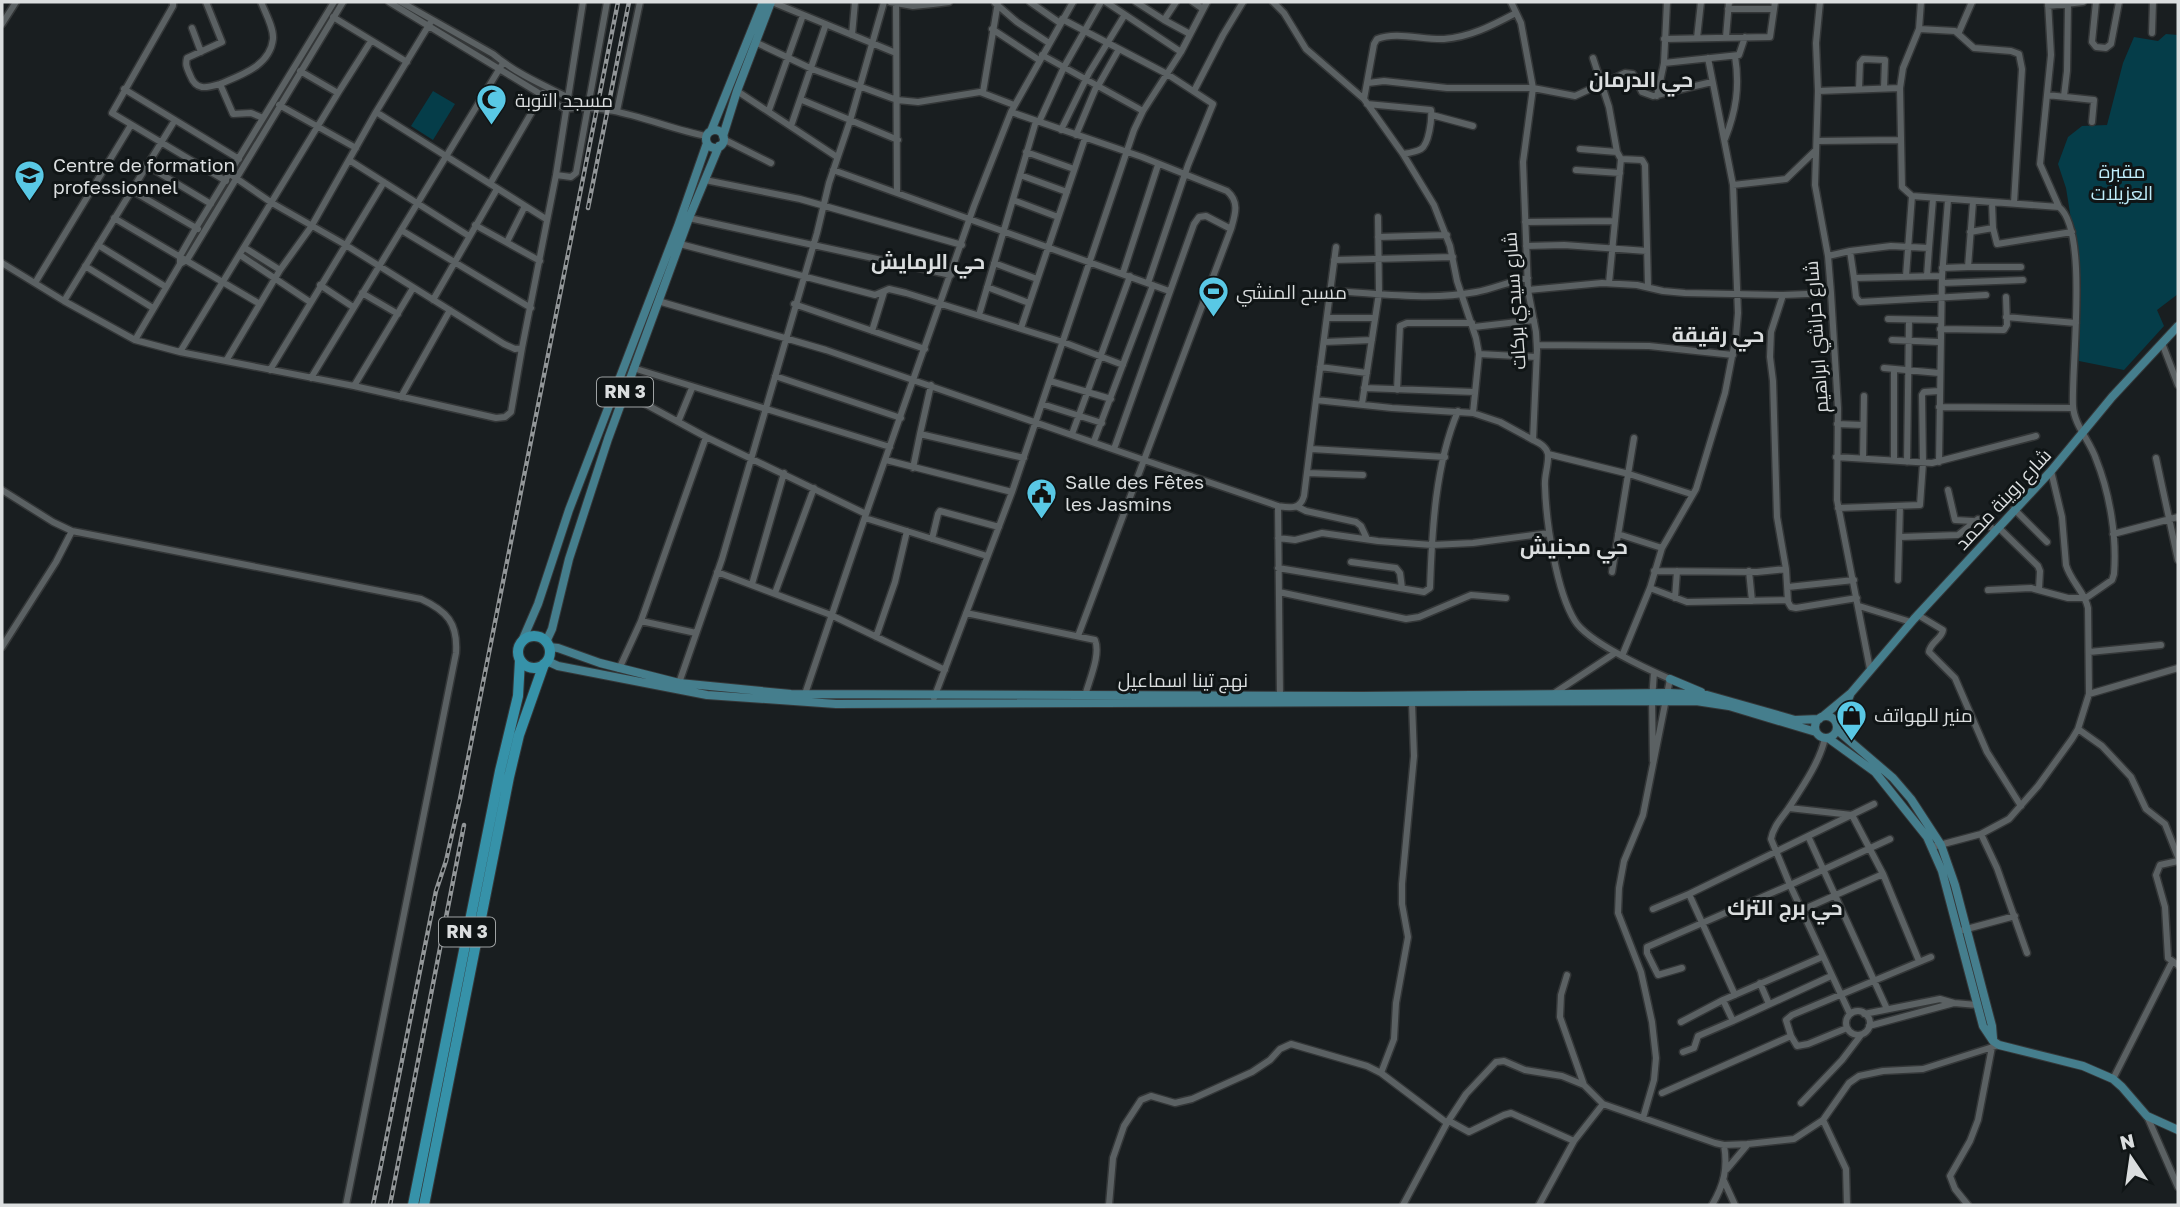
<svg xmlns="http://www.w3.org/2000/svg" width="2180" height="1207" font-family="'Golos Text',Cairo,sans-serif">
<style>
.green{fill:#053d49}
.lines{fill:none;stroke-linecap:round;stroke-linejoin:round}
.minor-casing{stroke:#343738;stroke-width:9}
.major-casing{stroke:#343738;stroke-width:10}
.highway-casing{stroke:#343738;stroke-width:12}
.minor{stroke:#5b6163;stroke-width:6}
.major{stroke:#457e8d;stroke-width:8}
.highway{stroke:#3692a9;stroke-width:10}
.rail-casing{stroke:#929698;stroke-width:4.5}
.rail{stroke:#101516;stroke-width:2;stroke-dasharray:5;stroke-linecap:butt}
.labels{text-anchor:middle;stroke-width:6;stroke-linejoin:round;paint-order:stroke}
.shield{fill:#101516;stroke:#9ea2a3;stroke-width:2}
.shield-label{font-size:18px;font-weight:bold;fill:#dbdedf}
.poi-label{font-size:19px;fill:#dbdedf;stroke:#101516;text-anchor:start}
.park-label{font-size:19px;fill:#bfedfa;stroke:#101516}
.street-label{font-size:19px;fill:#dbdedf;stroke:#101516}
.neighbourhood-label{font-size:21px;font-weight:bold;fill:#dbdedf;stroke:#101516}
</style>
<rect width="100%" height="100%" fill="#191e20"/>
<!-- green -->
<path class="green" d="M2166,34L2178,35V294L2157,310L2164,326L2124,370L2079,361L2081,282L2066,188L2058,164L2068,137L2082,126L2107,125L2123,63L2134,37L2158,41Z
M433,91L455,104L433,140L411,126Z"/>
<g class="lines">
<defs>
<path id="minor" d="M173,2V6L112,113L226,181
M206,2L222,42L187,58C185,65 187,68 190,75C196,91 206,88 220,84L233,114L251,113L263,118
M389,2L565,109C614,102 659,127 706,136
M401,2L493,54C520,77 553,89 583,105
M772,2L896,53
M890,2L913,6L933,4V2
M896,2L897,192
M1030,2L1060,23
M1073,2L1011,112L1142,157L1227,191C1240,202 1235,215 1231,229
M1106,2L1181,52
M1136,2L1164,20
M1176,2L1164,20L1190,34
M1193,2L1203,9
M1273,2L1284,13L1306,49L1364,99L1403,154L1434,205L1450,246L1457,281L1476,338L1479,354L1473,413L1500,422L1533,440
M1511,2L1521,23L1533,88L1523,162L1528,290L1536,332L1537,350L1533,440C1539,443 1546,446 1548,454C1549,464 1544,476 1545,486C1546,521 1556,591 1575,621C1588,642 1647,669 1670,679L1643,815L1624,861L1619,888L1618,913L1641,972L1652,1022L1656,1058L1654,1080L1643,1118
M1820,2L1816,43L1818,91L1815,185L1828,256L1831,293L1838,408L1837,500L1870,669
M1921,2L1919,29L1903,68L1900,88L1902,187L1912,196L2059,207C2089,231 2071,366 2073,406C2074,425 2090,441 2096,459C2110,494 2117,537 2114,574L2112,580L2086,598H2068L2031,588L1988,590
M2048,2L2051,55L2040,164L2059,207
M2096,2L2092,42L2096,47L2106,48L2111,44L2119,2
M995,3L1017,22L1049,43
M933,4L949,2
M2048,6L2083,2
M1728,9H1774
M333,17L407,62
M1062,19L1167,74L1213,104L1188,165L1148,283
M2,24L16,2
M192,28L201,52
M992,29L1039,60
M1919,29L1955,31L1974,48L2011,51L2019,54L2022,69L2014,203
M1959,32L1972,2
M2152,33L2153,2
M852,35L855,2
M1726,37L1729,2
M1697,38L1701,2
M1664,39L1770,37L1775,2
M755,42L812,69L897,100L918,102L980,92L1014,105
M1042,55L1143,111
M1593,58L1609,107L1617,152L1621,159L1609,283
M1664,63L1739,55L1745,37
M300,71L338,93
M1368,83L1384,81L1447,88H1533L1575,96L1625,73L1633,74L1642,92L1653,96L1712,82
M220,84C241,75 270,66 273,39C274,28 265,12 261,2
M1098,86L1119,49
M124,89L239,159
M1859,89L1860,63L1863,59L1885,60L1884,88
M737,91L837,157
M1194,91L1223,35L1243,2
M1818,91L1900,88
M983,92L998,2
M2047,95L2094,100L2092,122
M1657,96L1664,63L1667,2
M2064,96L2067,71L2068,4
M1364,99L1374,44L1377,39C1396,31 1423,40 1444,39C1471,37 1493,25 1516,13
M802,100L898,140
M1367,104L1431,110C1432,119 1429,144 1421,149C1416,152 1409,153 1403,154
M279,105L356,148
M769,110L803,15
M617,111L640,2
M376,112L546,219
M1432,115L1473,126
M1039,122L1064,67L1101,2
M791,126L826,24
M1061,130L1089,73L1124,16
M1076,135L1097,85
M723,139L771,163
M1725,139C1736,111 1740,87 1735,56
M1817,141L1900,140
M1580,149L1617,152
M1026,152L1074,169
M1621,159L1642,160L1645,165L1648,286
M349,160L469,236
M146,165L211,204
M833,170L1169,291
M1576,170L1620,173
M230,174L272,203L344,244L504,344L515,349L522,348L556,175L583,2
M556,175L571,177L576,173L607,2
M1020,175L1067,192
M705,180L800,199L962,245
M490,184L543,93
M1733,185L1786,179L1816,150
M131,190L198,229
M1013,200L1058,217
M1992,203L1993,228L1997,244L2072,232
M114,218L260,304
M689,218L951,275
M1525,222L1615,221
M475,225L540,261
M401,230L531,308
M1970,232L1993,228
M1378,237L1447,235
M507,242L525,206
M680,244L875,295L889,289L906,293L1063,342L1123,365
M98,245L166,287
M1526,246L1564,245L1647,251
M245,248L280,270
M1929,248L1933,199
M1850,251L1891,246L1929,248L1927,276
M240,255L310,302
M1828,256L1850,251L1854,278L1942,276
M1334,260L1453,257
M2,263L64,301L135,340L180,352L354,386L496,418L505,417L511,412L522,348
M994,263L1037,279
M180,264L187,260L343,2
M85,266L153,308
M1968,267H2021
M1942,268L1968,267L1973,202
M1123,273L1158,165
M1906,276L1912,196
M1854,278L1856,297L1860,302L1986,295
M35,283L131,125
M1942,283L2023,280
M320,285L353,307
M987,287L1029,303
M1528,290L1602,283L1637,285L1663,291L1685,293L1783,295L1831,293
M1330,291C1377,293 1429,301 1476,292C1493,289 1510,281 1528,278
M362,293L398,314
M1783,295L1771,332L1770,357L1773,381L1777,517L1786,569L1788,602L1791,607L1796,608L1857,598
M433,300L497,189
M64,301L175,120
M658,301L826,350L1144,460L1231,229L1206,216L1199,217L1194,224L1114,449
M794,304L925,349
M979,315L1036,121
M2006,317L2076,323
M1327,318H1375
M1888,319L1940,320
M1474,327L1534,320
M1021,328L1085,138
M1940,329L2004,330L2007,325L2006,297
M872,331L884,292
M135,340L180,264V256L196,228L334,2
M1892,340L1939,342
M1324,342L1372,340
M2162,343L2178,385
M1537,345L1649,346L1733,355
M180,352L338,93L371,41
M1479,354L1536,357
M226,361L280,270L311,227L376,112L432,20
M1320,367L1367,373
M633,368L890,447
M1884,368L1939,373
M270,370L384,182
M775,376L901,418
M311,378L503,63
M1050,381L1111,399
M354,386L413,288
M1364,388L1475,392
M1397,390L1400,326L1407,323H1472
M625,393L706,437L866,514
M401,397L450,310
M1316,400L1336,247
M1042,404L1102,423
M1362,404L1379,293L1378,217
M1939,407L2073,408
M678,422L692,388
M1837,424L1863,425
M920,434L931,385
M1072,434L1130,276
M1094,441L1153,285
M1311,449L1445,457
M1548,454L1629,474L1691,494
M1836,457L1932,463L2036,436
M1863,457L1864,396
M2156,458L2178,560
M886,460L1012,492
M1894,460V369
M1907,462L1909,320
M1939,462L1942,276L1948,200
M913,468L920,434L1024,458
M1307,473L1363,475
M2,490L53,522L72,531L421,599C447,611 458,623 456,653L346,1205
M1948,490L1955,520L1973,521
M1278,506L1280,696
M1298,507L1306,511L1356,522L1361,526L1367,539
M1838,508L1920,505L1923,463L1922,395L1924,392L1939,391
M2014,509L2047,542
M865,518L987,556
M1998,527L2038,566L2040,571L2039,589
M1618,534L1662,548
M2113,534L2178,517
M1900,537L1958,535L1978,519L1995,530
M1278,538L1295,540L1322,533L1378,541L1432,545L1473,543L1549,533
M932,539L938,514L940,511L999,527
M1351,562L1396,568L1400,573L1402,588
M1278,568L1424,592L1430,588C1432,531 1435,465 1458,411
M1654,571L1757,572L1786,569
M1749,571L1752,601
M717,572L831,615L945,670
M1612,572L1634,438
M1898,580L1900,506
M752,584L784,473
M1788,587L1854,580
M1650,588L1687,602L1788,600
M1279,592L1406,619L1419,617L1471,595L1506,598
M775,593L814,488
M1675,598L1677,571
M1859,606L1911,622
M966,613L1095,640C1101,655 1089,680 1085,696
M1918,615L1943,630C1942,639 1930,642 1929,652L1955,678L1987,752L2021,806
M696,633L641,621L706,437
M1078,636L1144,460L1278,506C1290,508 1300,510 1304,496L1316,400L1392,408L1473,413
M876,637L895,582L907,531
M2,647L56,562L72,531
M2089,652L2161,645
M1622,656L1650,588L1662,548L1696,489L1725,393L1736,336L1738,313L1733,185L1708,58
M619,669L641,621
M679,683L722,559L817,233L829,183L850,121L884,2
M805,694L866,514L974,206L1011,112
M1553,694L1615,653
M2089,694L2178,668
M934,698L1012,492L1134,130L1143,111L1181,52L1207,2
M2078,729L2102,746L2131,777L2146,809L2165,824L2178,857
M1825,738C1820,762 1801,789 1788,809C1781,819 1773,827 1771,839L1790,885L1850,1014
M1653,761L1652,700L1654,672
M1789,808L1852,815L1883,874L1919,961
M1981,834L1997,868L2027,953
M1808,836L1887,1009
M1932,847L1981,834L2009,819L2038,786L2072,739L2078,729L2089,694L2088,608C2085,592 2071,582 2066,565L2062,517L2051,471
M2178,861L2160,865L2156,875L2165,907L2168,958L2178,965
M1653,909L1689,894
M1802,910L1883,874
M1963,930L2015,916
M1682,968L1658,975L1647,953V947L1790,885L1890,839
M1567,975L1561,995L1560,1017L1584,1085
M1760,983L1769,1004
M1735,995L1689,894L1874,804
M1846 1023a12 12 0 1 1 24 0a12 12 0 1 1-24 0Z
M1864,1014L1940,999L1954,1003L1977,1005
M1733,1021L1831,976
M1681,1022L1723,1000L1822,957
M1869,1026L1954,1003
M1847,1028L1808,1044L1797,1046L1791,1036L1786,1020L1792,1015L1931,957
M1683,1052L1694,1048L1698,1036L1733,1021L1723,1000
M1381,1073L1394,1039L1396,1003L1408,937L1402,904V884L1414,756L1412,703
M2113,1079L2172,962
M1662,1093L1791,1036
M1801,1103L1842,1060L1861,1035
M2147,1116L2178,1187
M1823,1120L1846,1169L1847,1205
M1449,1121L1469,1132L1504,1115L1511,1113L1574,1141
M1727,1169L1748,1144
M1724,1181L1735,1205
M1109,1205L1113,1158L1124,1126L1141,1100L1151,1096L1175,1103L1192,1099L1252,1072L1270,1060L1280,1049L1291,1044L1367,1066L1381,1073L1447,1123
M1403,1205L1447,1123L1466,1094L1496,1062L1504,1061L1525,1070L1562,1076L1584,1085L1603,1104L1715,1143L1724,1145L1748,1144L1794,1139L1823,1120L1849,1083L1859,1076L1883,1071L1923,1069L1999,1045
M1539,1205L1574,1141L1603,1104
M1712,1205C1724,1185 1728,1168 1724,1145
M1968,1205L1955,1189L1950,1176L1970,1141L1978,1120L1992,1047"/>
<path id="major" d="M706 139a9 9 0 1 1 18 0a9 9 0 1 1-18 0Z
M711,131L763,2
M723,136L737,91L771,2
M522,641L538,604L569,510L678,226L707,143
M546,642L552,629L569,559L608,439L689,218L719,146
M549,647L558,648L600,663L679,683L791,694L1362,696L1669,693L1707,695L1795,720L1819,719
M547,661L558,666L707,695L836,704L1696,701L1729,706L1816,732
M1670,679L1701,692
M1815 727a11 11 0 1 1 22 0a11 11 0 1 1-22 0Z
M1822,717L1851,693L1914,619L2051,471L2112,397L2178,326
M1837,727L1850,695
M1837,730L1893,778L1911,799L1941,845L1955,885L1992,1026L1993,1038
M1828,738L1875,772L1927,837L1942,871L1983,1026L1993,1041L1999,1045L2083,1066L2113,1079L2122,1087L2147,1116L2178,1130"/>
<path id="highway" d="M518 652a16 16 0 1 1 32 0a16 16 0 1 1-32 0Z
M413,1205L500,771L518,696L520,660
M424,1205L509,777L519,735L544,664"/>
</defs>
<!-- minor casing -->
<use href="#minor" class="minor-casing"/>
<!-- major casing -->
<use href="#major" class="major-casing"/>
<!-- highway casing -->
<use href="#highway" class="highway-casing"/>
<!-- minor -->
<use href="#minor" class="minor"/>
<!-- major -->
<use href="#major" class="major"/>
<!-- highway -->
<use href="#highway" class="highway"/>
<defs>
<path id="rail" d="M588,208L629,2
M373,1205L436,891L446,861L460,799L618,2
M390,1205L464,825"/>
</defs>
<!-- rail casing -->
<use href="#rail" class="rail-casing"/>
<!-- rail -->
<use href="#rail" class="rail"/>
</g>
<!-- icons -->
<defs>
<symbol id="mosque-pin" viewBox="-11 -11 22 30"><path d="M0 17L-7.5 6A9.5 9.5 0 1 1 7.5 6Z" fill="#59c8e5" stroke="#101516"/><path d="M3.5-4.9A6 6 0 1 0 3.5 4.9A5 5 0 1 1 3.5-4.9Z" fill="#111"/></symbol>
<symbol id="university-pin" viewBox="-11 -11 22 30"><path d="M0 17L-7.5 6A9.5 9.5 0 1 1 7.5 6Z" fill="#59c8e5" stroke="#101516"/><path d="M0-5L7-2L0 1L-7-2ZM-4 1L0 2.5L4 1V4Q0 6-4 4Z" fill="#111"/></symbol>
<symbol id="stadium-pin" viewBox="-11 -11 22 30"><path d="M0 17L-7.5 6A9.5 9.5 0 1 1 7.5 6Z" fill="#59c8e5" stroke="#101516"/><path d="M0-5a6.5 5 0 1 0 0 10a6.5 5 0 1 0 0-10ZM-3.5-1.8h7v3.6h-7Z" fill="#111"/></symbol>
<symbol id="civic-pin" viewBox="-11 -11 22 30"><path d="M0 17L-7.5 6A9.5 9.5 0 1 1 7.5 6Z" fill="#59c8e5" stroke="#101516"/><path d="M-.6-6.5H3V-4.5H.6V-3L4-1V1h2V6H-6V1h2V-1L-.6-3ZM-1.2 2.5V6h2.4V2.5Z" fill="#111"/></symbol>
<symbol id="shop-pin" viewBox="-11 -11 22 30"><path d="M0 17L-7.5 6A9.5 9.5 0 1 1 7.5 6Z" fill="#59c8e5" stroke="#101516"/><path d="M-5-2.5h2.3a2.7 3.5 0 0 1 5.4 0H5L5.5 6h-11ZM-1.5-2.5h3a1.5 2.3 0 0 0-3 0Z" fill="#111"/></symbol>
</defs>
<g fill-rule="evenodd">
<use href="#mosque-pin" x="474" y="82" width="35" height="47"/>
<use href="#university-pin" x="12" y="158" width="35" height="47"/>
<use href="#stadium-pin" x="1196" y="274" width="35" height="47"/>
<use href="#civic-pin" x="1024" y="476" width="35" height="47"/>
<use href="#shop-pin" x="1834" y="698" width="35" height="47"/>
</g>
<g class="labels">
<!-- shield labels -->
<g class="shield">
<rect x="597" y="377.5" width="56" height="29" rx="5"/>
<rect x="439" y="917.5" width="56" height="29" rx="5"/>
</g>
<g class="shield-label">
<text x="625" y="398">RN 3</text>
<text x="467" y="938">RN 3</text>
</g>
<!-- poi labels -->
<g class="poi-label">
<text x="515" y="107">مسجد التوبة</text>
<text x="53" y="172">Centre de formation<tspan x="53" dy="22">professionnel</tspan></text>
<text x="1236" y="299">مسبح المنشي</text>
<text x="1065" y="489">Salle des Fêtes<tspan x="1065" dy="22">les Jasmins</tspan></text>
<text x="1874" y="722">منير للهواتف</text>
</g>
<!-- park labels -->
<g class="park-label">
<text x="2122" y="178">مقبرة<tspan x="2122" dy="22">العزيلات</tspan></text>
</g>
<!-- street labels -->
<g class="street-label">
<text transform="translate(1514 301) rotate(-94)" y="7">شارع سيدي بركات</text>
<text transform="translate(1816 337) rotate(-94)" y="7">شارع خراشي ابراهيم</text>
<text transform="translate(2003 499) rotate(-47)" y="7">شارع روينة محمد</text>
<text x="1183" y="687">نهج تينا اسماعيل</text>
</g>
<!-- neighbourhood labels -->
<g class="neighbourhood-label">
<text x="1641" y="87">حي الدرمان</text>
<text x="928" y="269">حي الرمايش</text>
<text x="1718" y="342">حي رقيقة</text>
<text x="1574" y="554">حي مجنيش</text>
<text x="1785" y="915">حي برج الترك</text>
</g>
</g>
<!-- border -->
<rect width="2180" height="1207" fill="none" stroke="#dbdedf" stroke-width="7"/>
<!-- north arrow -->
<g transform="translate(2131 1158) rotate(347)" stroke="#101516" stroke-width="5" paint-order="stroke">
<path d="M0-5L12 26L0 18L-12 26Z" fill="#dbdedf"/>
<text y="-10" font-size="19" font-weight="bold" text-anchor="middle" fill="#dbdedf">N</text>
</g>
</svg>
